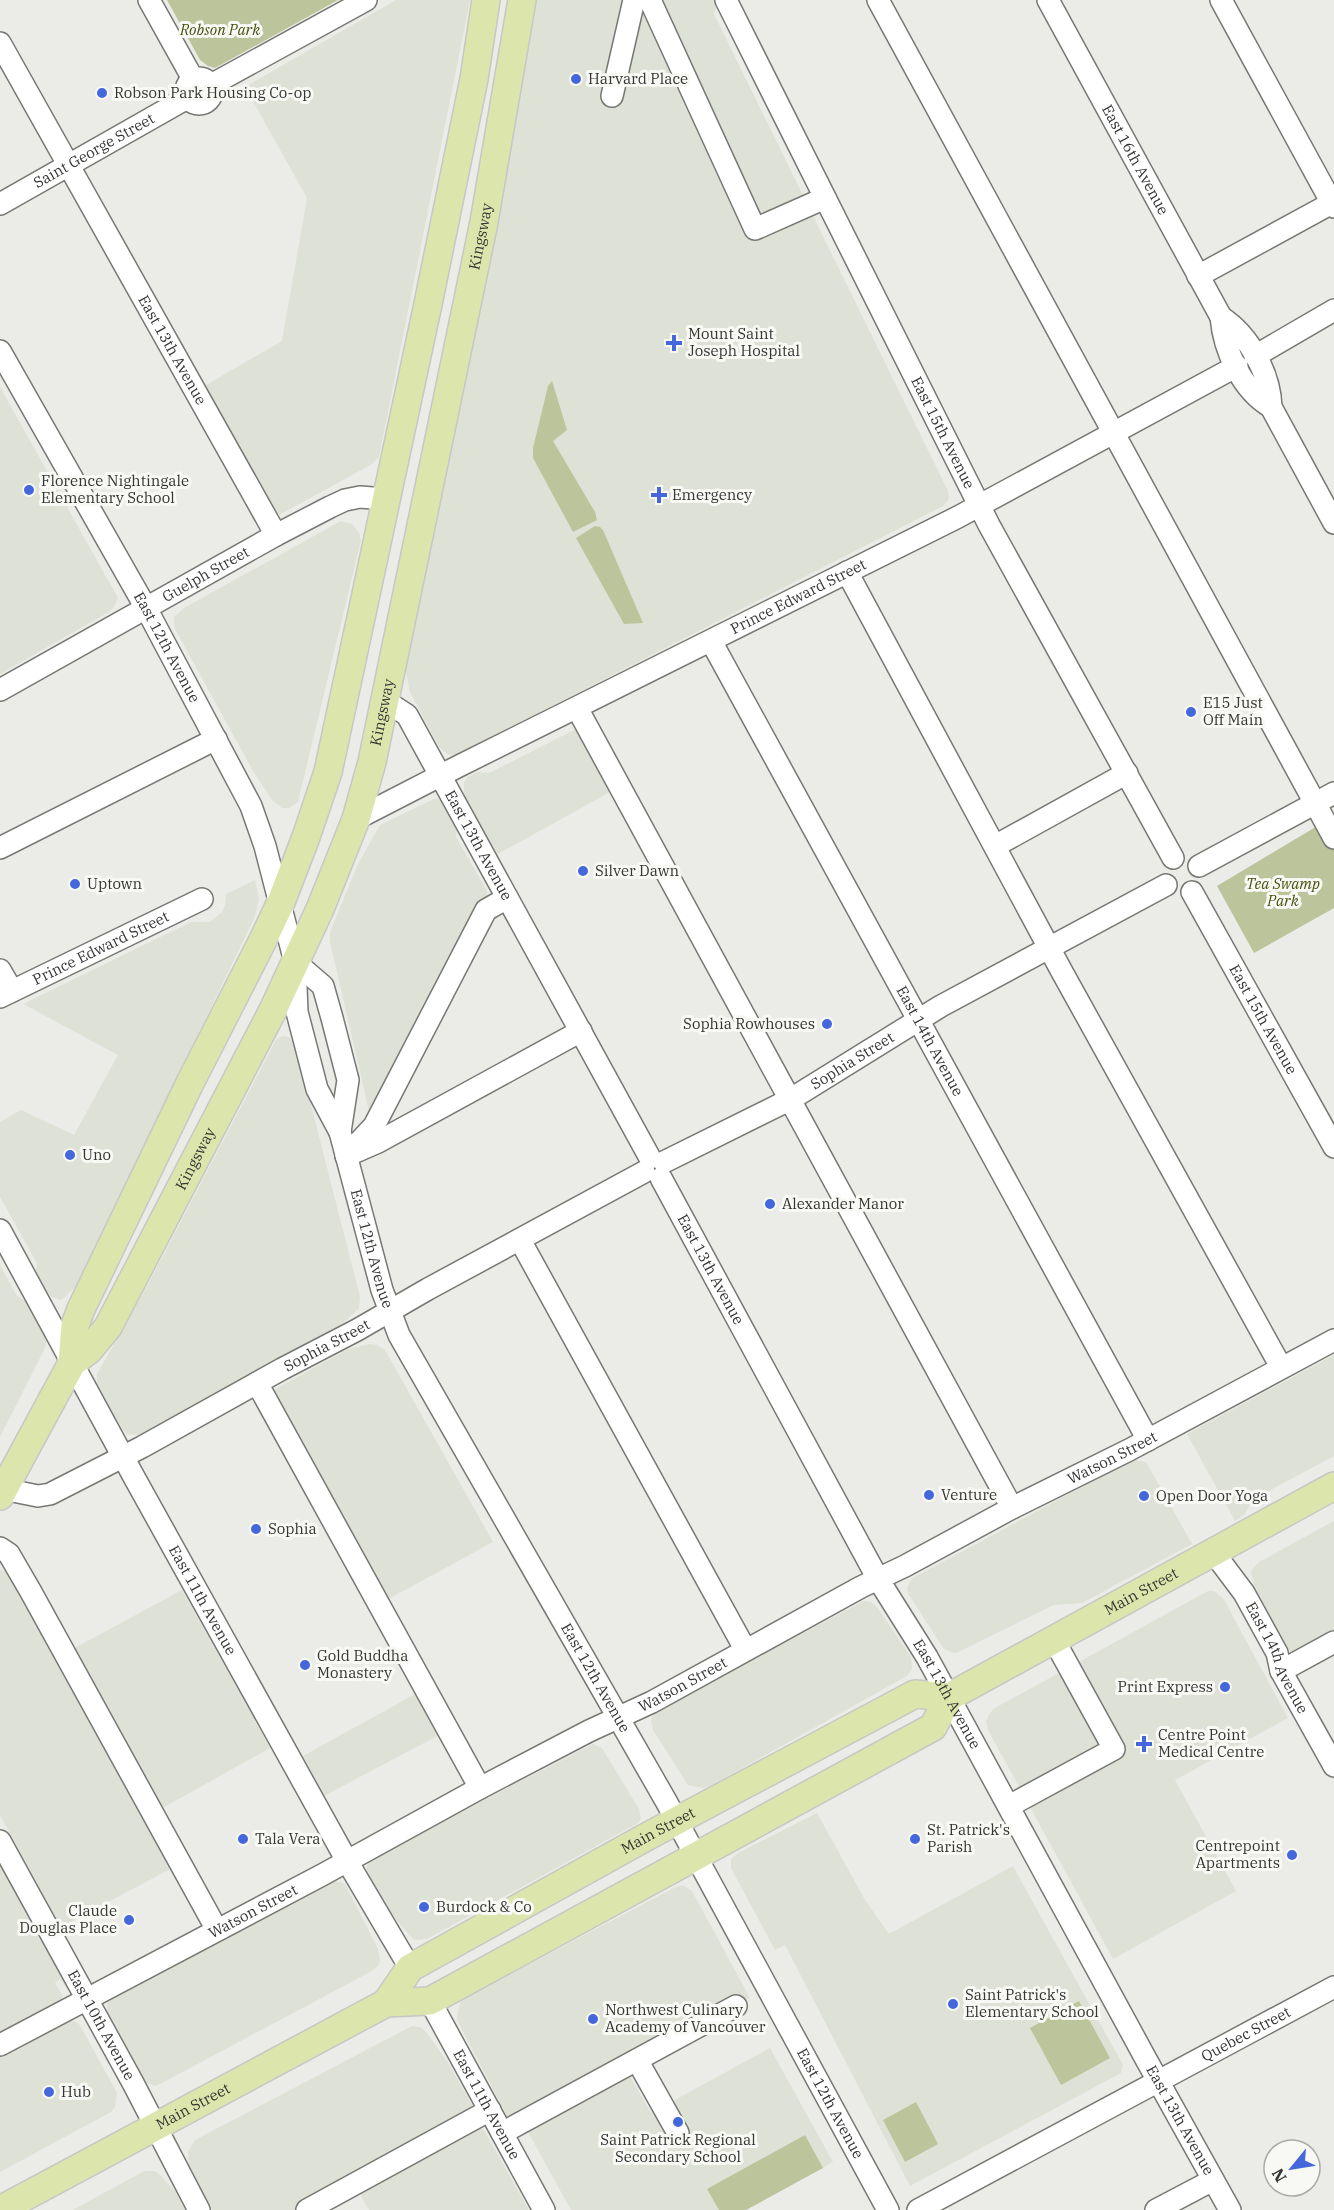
<svg xmlns="http://www.w3.org/2000/svg" width="1334" height="2210" font-family="'IBM Plex Serif',serif">
<style>
.built{fill:#dee1d5}
.green{fill:#bcc49c}
.lines{fill:none;stroke-linecap:round;stroke-linejoin:round}
.minor-casing{stroke:#777873;stroke-width:24}
.major-casing{stroke:#c6c7c6;stroke-width:30}
.minor{stroke:#fff;stroke-width:21}
.major{stroke:#dce6ac;stroke-width:27}
.poi-dot{fill:#4468db;stroke:#f8f9f4;stroke-width:2}
.labels{text-anchor:middle;stroke-width:6;stroke-linejoin:round;paint-order:stroke}
.park-label{font-size:15px;font-style:italic;fill:#47500d;stroke:#f8f9f4}
.poi-label{font-size:15px;fill:#353634;stroke:#f8f9f4;text-anchor:start}
.street-label{font-size:15px;fill:#353634;stroke:#f8f9f4}
</style>
<rect width="100%" height="100%" fill="#ebece7"/>
<!-- built -->
<path class="built" d="M396,0H470L379,457L372,464L281,514H278L269,507L196,391L282,341L307,198L245,87Z
M535,0H715L716,6L714,14L948,491L949,499L943,506L683,639L457,754L449,755L439,747L410,692L405,667L502,196Z
M0,387L118,598L114,607L109,612L0,674Z
M341,521L352,524L359,533L361,540L298,802L289,808H282L272,800L253,771L175,629L174,617L184,608Z
M578,728L612,791L496,855L464,797V782L468,777L477,772L489,773Z
M436,798L444,803L457,827L456,837L486,889L488,896L372,1112L369,1111L330,942V932L357,866L380,825Z
M255,880L259,900L254,919L75,1287L64,1298L61,1300L50,1296L36,1273L37,1263L0,1197V1122L21,1110L74,1135L118,1055L23,1004L191,922H210L222,912L225,905L226,894Z
M282,1036L289,1037L296,1046L360,1297L359,1308L342,1324L139,1435L127,1434L122,1429L99,1390L97,1384V1374L146,1288L276,1040Z
M0,1265L17,1296L27,1302L47,1341L44,1350L0,1437Z
M370,1344L377,1345L385,1350L493,1542L385,1601L271,1395L274,1390L348,1349Z
M1334,1355V1456L1252,1500L1245,1514L1235,1521L1187,1434Z
M1132,1460L1146,1462L1192,1544L1082,1603L1054,1605L956,1653L950,1652L943,1648L908,1593L907,1588L911,1579Z
M1334,1521V1642L1292,1652L1289,1650L1254,1587L1251,1571L1259,1562Z
M0,1570L11,1571L174,1867L61,1927L0,1815Z
M182,1590L270,1748L159,1810L71,1650Z
M1208,1591H1214L1223,1598L1288,1718L1175,1780L1236,1891L1113,1959L988,1730L986,1721L989,1715L993,1709Z
M864,1601L871,1602L877,1607L911,1657L912,1669L907,1676L710,1786L703,1788L688,1785L653,1730L651,1720L655,1711Z
M417,1693L439,1735L324,1796L303,1756Z
M593,1744L602,1748L639,1809L641,1818L638,1823L427,1939L415,1940L410,1936L383,1904L367,1876V1867L370,1859Z
M817,1813L865,1900L889,1934L1013,1866L1123,2065L1121,2073L910,2186L785,1945L775,1950L731,1868V1859L738,1853Z
M0,1865L40,1940L47,1948L69,1986L67,1989L60,1979L55,1983L63,1996L58,2005L0,2034Z
M333,1880L345,1884L378,1949L380,1961L378,1966L370,1972L162,2083L155,2086L145,2082L107,2011L108,2000L114,1994Z
M683,1885L692,1891L750,1998L637,2060L513,2118L507,2116L460,2026L457,2019L460,2003L464,1998L676,1887Z
M70,2020L78,2023L81,2027L117,2093L115,2107L111,2112L0,2172V2054L60,2023Z
M412,2026L420,2027L427,2033L447,2061L472,2105L469,2132L480,2128L484,2130L529,2210H369L355,2184L307,2210H212L189,2164L188,2152L195,2140Z
M770,2048L833,2162L746,2210H571L528,2132L630,2076L651,2113Z
M144,2171H155L160,2175L175,2191L185,2210H73Z"/>
<!-- green -->
<path class="green" d="M167,0H338L215,68L208,66L200,60Z
M552,381L567,430L553,441L595,512L597,520L573,532L533,458V448L548,386Z
M595,526L600,527L603,530L643,623L624,624L576,538Z
M1334,816V908L1254,953L1217,886Z
M1079,2001L1110,2058L1061,2085L1030,2028Z
M916,2102L938,2144L905,2162L883,2120Z
M805,2135L823,2168L746,2210H719L707,2189Z"/>
<g class="lines">
<defs>
<g id="minor">
<path d="M149,0L193,79"/>
<path d="M650,0L755,229L825,198"/>
<path id="s1" d="M726,0L989,525L1173,858"/>
<path d="M878,0L1334,838"/>
<path id="s2" d="M1048,0L1221,317C1224,351 1242,390 1271,407"/>
<path d="M1221,0L1334,207"/>
<path id="s3" d="M0,43L276,535"/>
<circle cx="199" cy="91" r="13"/>
<path d="M211,85L366,0"/>
<path d="M612,96L634,0"/>
<path id="s4" d="M0,204L187,98"/>
<path d="M1198,276L1332,203"/>
<path d="M1221,317C1250,336 1270,374 1271,407L1334,523"/>
<path id="s5" d="M0,351L146,608L251,806L265,846L295,962L297,1012L317,1089L340,1132L382,1290L399,1335L666,1801L888,2210"/>
<path d="M1255,356L1334,310"/>
<path d="M847,572L1061,970L1281,1367"/>
<path id="s6" d="M711,641L1148,1440"/>
<path id="s7" d="M0,690L276,535L330,507L345,500L360,497L385,499"/>
<path id="s8" d="M384,700L407,715L650,1158"/>
<path d="M577,708L1012,1508"/>
<path id="s9" d="M356,819L459,766L958,517L1237,366"/>
<path d="M995,846L1127,773"/>
<path d="M0,848L216,739"/>
<path d="M1199,866L1334,793"/>
<path id="s10" d="M1192,892L1334,1147"/>
<path d="M295,962L323,986L332,1018L348,1080L340,1132"/>
<path d="M0,970L12,991"/>
<path id="s11" d="M0,997L202,899"/>
<path d="M355,1152L378,1142L581,1031"/>
<path d="M346,1156L374,1126L486,910L507,898"/>
<path id="s12" d="M664,1162L791,1099L941,1006L1166,885"/>
<path id="s13" d="M661,1178L878,1579L927,1657L1147,2061L1230,2210"/>
<path id="s14" d="M0,1230L134,1477L347,1861L410,1968"/>
<path d="M520,1240L745,1649"/>
<path d="M257,1383L480,1788"/>
<path id="s15" d="M3,1489L38,1496L50,1494L142,1447L282,1369L357,1330L428,1289L644,1172"/>
<path d="M0,1548L9,1554L31,1592L217,1930"/>
<path id="s16" d="M1214,1553L1244,1593L1277,1653L1281,1671L1334,1766"/>
<path d="M1281,1671L1334,1642"/>
<path d="M1009,1806L1114,1749L1054,1640"/>
<path id="s17" d="M0,1841L133,2083L199,2210"/>
<path id="s18" d="M430,2001L544,2210"/>
<path id="s19" d="M0,2045L322,1875L480,1788L589,1731L652,1702L861,1587L905,1566L1012,1508L1129,1450L1334,1340"/>
<path d="M637,2060L678,2133"/>
<path d="M502,2133L736,2006"/>
<path d="M307,2210L490,2110"/>
<path id="s20" d="M918,2210L1334,1987"/>
<path d="M1156,2210L1213,2180"/>
</g>
<g id="major">
<path d="M72,1363L75,1325L81,1309L189,1085L263,940L281,902L306,837L328,772L428,304L474,79L486,0"/>
<path id="s21" d="M0,1496L72,1363L89,1350L108,1327L273,1010L320,909L356,819L372,762L484,222L522,0"/>
<path id="s22" d="M386,2003L410,1968L648,1836L915,1694L949,1697"/>
<path id="s23" d="M0,2210L386,2003L430,2001L933,1727L949,1697L1334,1486"/>
</g>
</defs>
<!-- minor casing -->
<use href="#minor" class="minor-casing"/>
<!-- major casing -->
<use href="#major" class="major-casing"/>
<!-- minor -->
<use href="#minor" class="minor"/>
<!-- major -->
<use href="#major" class="major"/>
</g>
<!-- markers -->
<g class="poi-dot">
<circle cx="576" cy="79" r="6"/>
<circle cx="102" cy="93" r="6"/>
<path d="M671 334h6v6h6v6h-6v6h-6v-6h-6v-6h6z"/>
<circle cx="29" cy="490" r="6"/>
<path d="M656 486h6v6h6v6h-6v6h-6v-6h-6v-6h6z"/>
<circle cx="1191" cy="712" r="6"/>
<circle cx="583" cy="871" r="6"/>
<circle cx="75" cy="884" r="6"/>
<circle cx="827" cy="1024" r="6"/>
<circle cx="70" cy="1155" r="6"/>
<circle cx="770" cy="1204" r="6"/>
<circle cx="929" cy="1495" r="6"/>
<circle cx="1144" cy="1496" r="6"/>
<circle cx="256" cy="1529" r="6"/>
<circle cx="305" cy="1665" r="6"/>
<circle cx="1225" cy="1687" r="6"/>
<path d="M1141 1735h6v6h6v6h-6v6h-6v-6h-6v-6h6z"/>
<circle cx="243" cy="1839" r="6"/>
<circle cx="915" cy="1839" r="6"/>
<circle cx="1292" cy="1855" r="6"/>
<circle cx="424" cy="1907" r="6"/>
<circle cx="129" cy="1920" r="6"/>
<circle cx="953" cy="2004" r="6"/>
<circle cx="593" cy="2019" r="6"/>
<circle cx="49" cy="2092" r="6"/>
<circle cx="678" cy="2122" r="6"/>
</g>
<g class="labels">
<!-- park labels -->
<g class="park-label">
<text x="220" y="35">Robson Park</text>
<text x="1283" y="889">Tea Swamp<tspan x="1283" dy="17">Park</tspan></text>
</g>
<!-- poi labels -->
<g class="poi-label">
<text x="588" y="84">Harvard Place</text>
<text x="114" y="98">Robson Park Housing Co-op</text>
<text x="688" y="339">Mount Saint<tspan x="688" dy="17">Joseph Hospital</tspan></text>
<text x="41" y="486">Florence Nightingale<tspan x="41" dy="17">Elementary School</tspan></text>
<text x="672" y="500">Emergency</text>
<text x="1203" y="708">E15 Just<tspan x="1203" dy="17">Off Main</tspan></text>
<text x="595" y="876">Silver Dawn</text>
<text x="87" y="889">Uptown</text>
<text x="815" y="1029" text-anchor="end">Sophia Rowhouses</text>
<text x="82" y="1160">Uno</text>
<text x="782" y="1209">Alexander Manor</text>
<text x="941" y="1500">Venture</text>
<text x="1156" y="1501">Open Door Yoga</text>
<text x="268" y="1534">Sophia</text>
<text x="317" y="1661">Gold Buddha<tspan x="317" dy="17">Monastery</tspan></text>
<text x="1213" y="1692" text-anchor="end">Print Express</text>
<text x="1158" y="1740">Centre Point<tspan x="1158" dy="17">Medical Centre</tspan></text>
<text x="927" y="1835">St. Patrick's<tspan x="927" dy="17">Parish</tspan></text>
<text x="255" y="1844">Tala Vera</text>
<text x="1280" y="1851" text-anchor="end">Centrepoint<tspan x="1280" dy="17">Apartments</tspan></text>
<text x="436" y="1912">Burdock &amp; Co</text>
<text x="117" y="1916" text-anchor="end">Claude<tspan x="117" dy="17">Douglas Place</tspan></text>
<text x="965" y="2000">Saint Patrick's<tspan x="965" dy="17">Elementary School</tspan></text>
<text x="605" y="2015">Northwest Culinary<tspan x="605" dy="17">Academy of Vancouver</tspan></text>
<text x="61" y="2097">Hub</text>
<text x="678" y="2145" text-anchor="middle">Saint Patrick Regional<tspan x="678" dy="17">Secondary School</tspan></text>
</g>
<!-- street labels -->
<g class="street-label">
<text dy="5" stroke="none"><textPath href="#s4" startOffset="108">Saint George Street</textPath></text>
<text dy="5" stroke="none"><textPath href="#s2" startOffset="182">East 16th Avenue</textPath></text>
<text dy="5" stroke="none"><textPath href="#s21" startOffset="1364">Kingsway</textPath></text>
<text dy="5" stroke="none"><textPath href="#s3" startOffset="352">East 13th Avenue</textPath></text>
<text dy="5" stroke="none"><textPath href="#s1" startOffset="484">East 15th Avenue</textPath></text>
<text dy="5" stroke="none"><textPath href="#s7" startOffset="236">Guelph Street</textPath></text>
<text dy="5" stroke="none"><textPath href="#s9" startOffset="495">Prince Edward Street</textPath></text>
<text dy="5" stroke="none"><textPath href="#s5" startOffset="340">East 12th Avenue</textPath></text>
<text dy="5" stroke="none"><textPath href="#s21" startOffset="878">Kingsway</textPath></text>
<text dy="5" stroke="none"><textPath href="#s8" startOffset="176">East 13th Avenue</textPath></text>
<text dy="5" stroke="none"><textPath href="#s11" startOffset="112">Prince Edward Street</textPath></text>
<text dy="5" stroke="none"><textPath href="#s10" startOffset="146">East 15th Avenue</textPath></text>
<text dy="5" stroke="none"><textPath href="#s6" startOffset="456">East 14th Avenue</textPath></text>
<text dy="5" stroke="none"><textPath href="#s12" startOffset="214">Sophia Street</textPath></text>
<text dy="5" stroke="none"><textPath href="#s21" startOffset="392">Kingsway</textPath></text>
<text dy="5" stroke="none"><textPath href="#s5" startOffset="981">East 12th Avenue</textPath></text>
<text dy="5" stroke="none"><textPath href="#s13" startOffset="104">East 13th Avenue</textPath></text>
<text dy="5" stroke="none"><textPath href="#s15" startOffset="362">Sophia Street</textPath></text>
<text dy="5" stroke="none"><textPath href="#s19" startOffset="1258">Watson Street</textPath></text>
<text dy="5" stroke="none"><textPath href="#s23" startOffset="1308">Main Street</textPath></text>
<text dy="5" stroke="none"><textPath href="#s14" startOffset="422">East 11th Avenue</textPath></text>
<text dy="5" stroke="none"><textPath href="#s16" startOffset="123">East 14th Avenue</textPath></text>
<text dy="5" stroke="none"><textPath href="#s5" startOffset="1467">East 12th Avenue</textPath></text>
<text dy="5" stroke="none"><textPath href="#s19" startOffset="772">Watson Street</textPath></text>
<text dy="5" stroke="none"><textPath href="#s13" startOffset="590">East 13th Avenue</textPath></text>
<text dy="5" stroke="none"><textPath href="#s22" startOffset="326">Main Street</textPath></text>
<text dy="5" stroke="none"><textPath href="#s19" startOffset="286">Watson Street</textPath></text>
<text dy="5" stroke="none"><textPath href="#s17" startOffset="210">East 10th Avenue</textPath></text>
<text dy="5" stroke="none"><textPath href="#s20" startOffset="372">Quebec Street</textPath></text>
<text dy="5" stroke="none"><textPath href="#s5" startOffset="1953">East 12th Avenue</textPath></text>
<text dy="5" stroke="none"><textPath href="#s18" startOffset="118">East 11th Avenue</textPath></text>
<text dy="5" stroke="none"><textPath href="#s23" startOffset="219">Main Street</textPath></text>
<text dy="5" stroke="none"><textPath href="#s13" startOffset="1076">East 13th Avenue</textPath></text>
</g>
</g>
<!-- north arrow -->
<g transform="translate(1292 2168) rotate(240)"><circle r="28" fill="#f8f9f4" stroke="#aaaba7" stroke-width="1.5"/>
<path d="M0-4.5L10 22L0 15L-10 22Z" fill="#4468db"/>
<text y="-9" font-size="16" font-weight="bold" text-anchor="middle" fill="#353634">N</text>
</g>
</svg>
